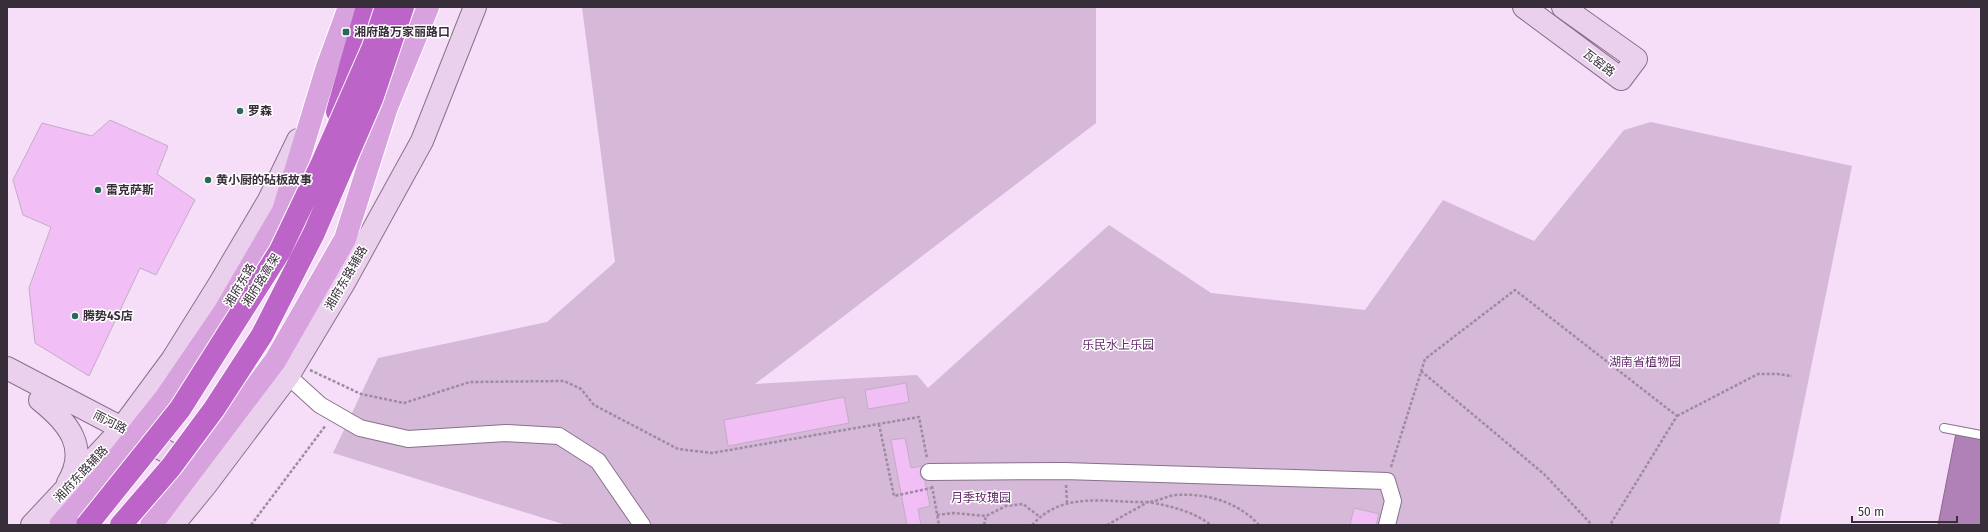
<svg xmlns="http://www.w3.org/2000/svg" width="1988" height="532" font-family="'Fira Sans','Noto Sans SC',sans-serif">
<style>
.green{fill:#d6b8d9}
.water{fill:#b081b6;stroke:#8c6890}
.building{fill:#f1bff6;stroke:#c3acc6}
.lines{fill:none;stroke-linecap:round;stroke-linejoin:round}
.lane-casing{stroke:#88728a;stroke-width:10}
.street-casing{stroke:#88728a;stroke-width:18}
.secondary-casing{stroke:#88728a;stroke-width:24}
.primary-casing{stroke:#fff;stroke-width:24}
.highway-casing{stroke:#fff;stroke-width:24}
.path{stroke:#9d8c9f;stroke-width:2.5;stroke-dasharray:3 2;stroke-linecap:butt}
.lane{stroke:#fff;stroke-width:8}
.street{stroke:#fff;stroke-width:16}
.secondary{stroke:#ebd0ee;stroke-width:22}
.primary{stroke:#d7a2de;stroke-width:22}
.highway{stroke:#bd64c8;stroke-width:22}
.highway-bridge-casing{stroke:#fff;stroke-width:24;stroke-linecap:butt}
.highway-bridge{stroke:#bd64c8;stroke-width:22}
.poi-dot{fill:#286958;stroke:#fff;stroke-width:1.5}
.labels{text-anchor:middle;stroke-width:3;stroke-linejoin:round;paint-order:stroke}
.poi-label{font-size:12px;font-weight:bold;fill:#382e39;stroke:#fff;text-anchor:start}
.street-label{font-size:12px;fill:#382e39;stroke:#fff}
.park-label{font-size:12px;fill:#642b6c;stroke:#fff}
</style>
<rect width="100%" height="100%" fill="#f6def9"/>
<!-- green -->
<path class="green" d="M582,7H1096V123L755,384L917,375L928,388L1109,225L1211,293L1365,310L1443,200L1534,241L1624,130L1651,122L1852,166L1779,525H566L333,453L378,358L547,322L615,262Z"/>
<!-- water -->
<path class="water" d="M1956,433L1981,439V525H1938Z"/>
<!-- building -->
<path class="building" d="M110,120L168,146L157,174L195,200L156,275L140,268L89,376L35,343L29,288L51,227L23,215L13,180L42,123L92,136Z
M906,383L909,402L868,409L865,390Z
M844,397L849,423L728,446L724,420Z
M905,438L911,468L922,466L920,472L921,477L925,481L930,506L918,509L921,525H907L891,440Z
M1354,508L1379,514L1376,525H1350Z"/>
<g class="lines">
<defs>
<path id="lane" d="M1944,428L1981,435"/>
<path id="street" d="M288,376L320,405L360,428L408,439L506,433L559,436L598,461L642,525
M929,472L1064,471L1387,481L1393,501L1387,525"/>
<path id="secondary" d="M1524,7L1621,79L1636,59L1563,7
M7,368L194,466
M40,400C69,423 89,448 68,483
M32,525L118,433L172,360L220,283L269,200L298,140
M173,525L205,486L288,376L345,281L422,141L475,7"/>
<path id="primary" d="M60,525L104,475L166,397L224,312L283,211L327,67L349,7
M151,525L275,361L345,239L387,107L428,7"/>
<path id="highway" d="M337,112L367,7"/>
</defs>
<!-- lane casing -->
<use href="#lane" class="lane-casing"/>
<!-- street casing -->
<use href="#street" class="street-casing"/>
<!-- secondary casing -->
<use href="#secondary" class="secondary-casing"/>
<!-- primary casing -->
<use href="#primary" class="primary-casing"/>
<!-- highway casing -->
<use href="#highway" class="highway-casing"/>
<!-- path -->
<path class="path" d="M310,370L361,394L404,403L470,382L564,381L581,389L594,405L678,449L712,453L919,417L927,458
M1421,371L1544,474L1592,525
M1677,416L1758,374H1778L1792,376
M879,424L894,496L931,488
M1391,467L1425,359L1515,290L1677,416L1610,525
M1066,485L1067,503
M932,486L939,525
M937,515L953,513L986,516
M251,525L326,425
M984,525L986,516L1006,506L1023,504L1040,517
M1032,525C1064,490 1106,503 1147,502C1157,502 1166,496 1176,495C1207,493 1238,502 1259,525
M1107,525L1148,502C1171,506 1192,511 1211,525"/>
<!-- lane -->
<use href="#lane" class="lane"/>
<!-- street -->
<use href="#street" class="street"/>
<!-- secondary -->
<use href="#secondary" class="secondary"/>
<!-- primary -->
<use href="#primary" class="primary"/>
<!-- highway -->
<use href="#highway" class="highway"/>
<defs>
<path id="highway-bridge" d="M87,525L180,409L280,251L322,163L373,47L386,7
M121,525L171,467L214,409L262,335L314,233L372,99L403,7"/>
</defs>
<!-- highway-bridge casing -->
<use href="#highway-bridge" class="highway-bridge-casing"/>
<!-- highway-bridge -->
<use href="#highway-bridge" class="highway-bridge"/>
</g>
<!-- markers -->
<g class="poi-dot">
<rect x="342" y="28" width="8" height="8" rx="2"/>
<circle cx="240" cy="111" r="4"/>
<circle cx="208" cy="180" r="4"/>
<circle cx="98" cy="190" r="4"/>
<circle cx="75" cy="316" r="4"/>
</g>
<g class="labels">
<!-- poi labels -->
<g class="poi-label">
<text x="354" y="36">湘府路万家丽路口</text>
<text x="248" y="115">罗森</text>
<text x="216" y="184">黄小厨的砧板故事</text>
<text x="106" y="194">雷克萨斯</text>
<text x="83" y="320">腾势4S店</text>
</g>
<!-- street labels -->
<g class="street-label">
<text transform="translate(1599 63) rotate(37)" y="4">瓦窑路</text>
<text transform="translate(346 278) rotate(-60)" y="4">湘府东路辅路</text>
<text transform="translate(261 280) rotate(-58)" y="4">湘府路高架</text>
<text transform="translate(240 285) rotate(-59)" y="4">湘府东路</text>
<text transform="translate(110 422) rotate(27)" y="4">雨河路</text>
<text transform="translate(81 474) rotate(-47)" y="4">湘府东路辅路</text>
</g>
<!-- park labels -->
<g class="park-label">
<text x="1118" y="349">乐民水上乐园</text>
<text x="1645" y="366">湖南省植物园</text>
<text x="981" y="502">月季玫瑰园</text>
</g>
</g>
<!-- border -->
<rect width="1988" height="532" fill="none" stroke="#382e39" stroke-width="16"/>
<!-- scale -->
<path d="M1852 516v6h105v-6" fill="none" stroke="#382e39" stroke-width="2"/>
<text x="1858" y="516" font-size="12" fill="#382e39" stroke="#ffffff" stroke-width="3" paint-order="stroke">50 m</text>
</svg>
